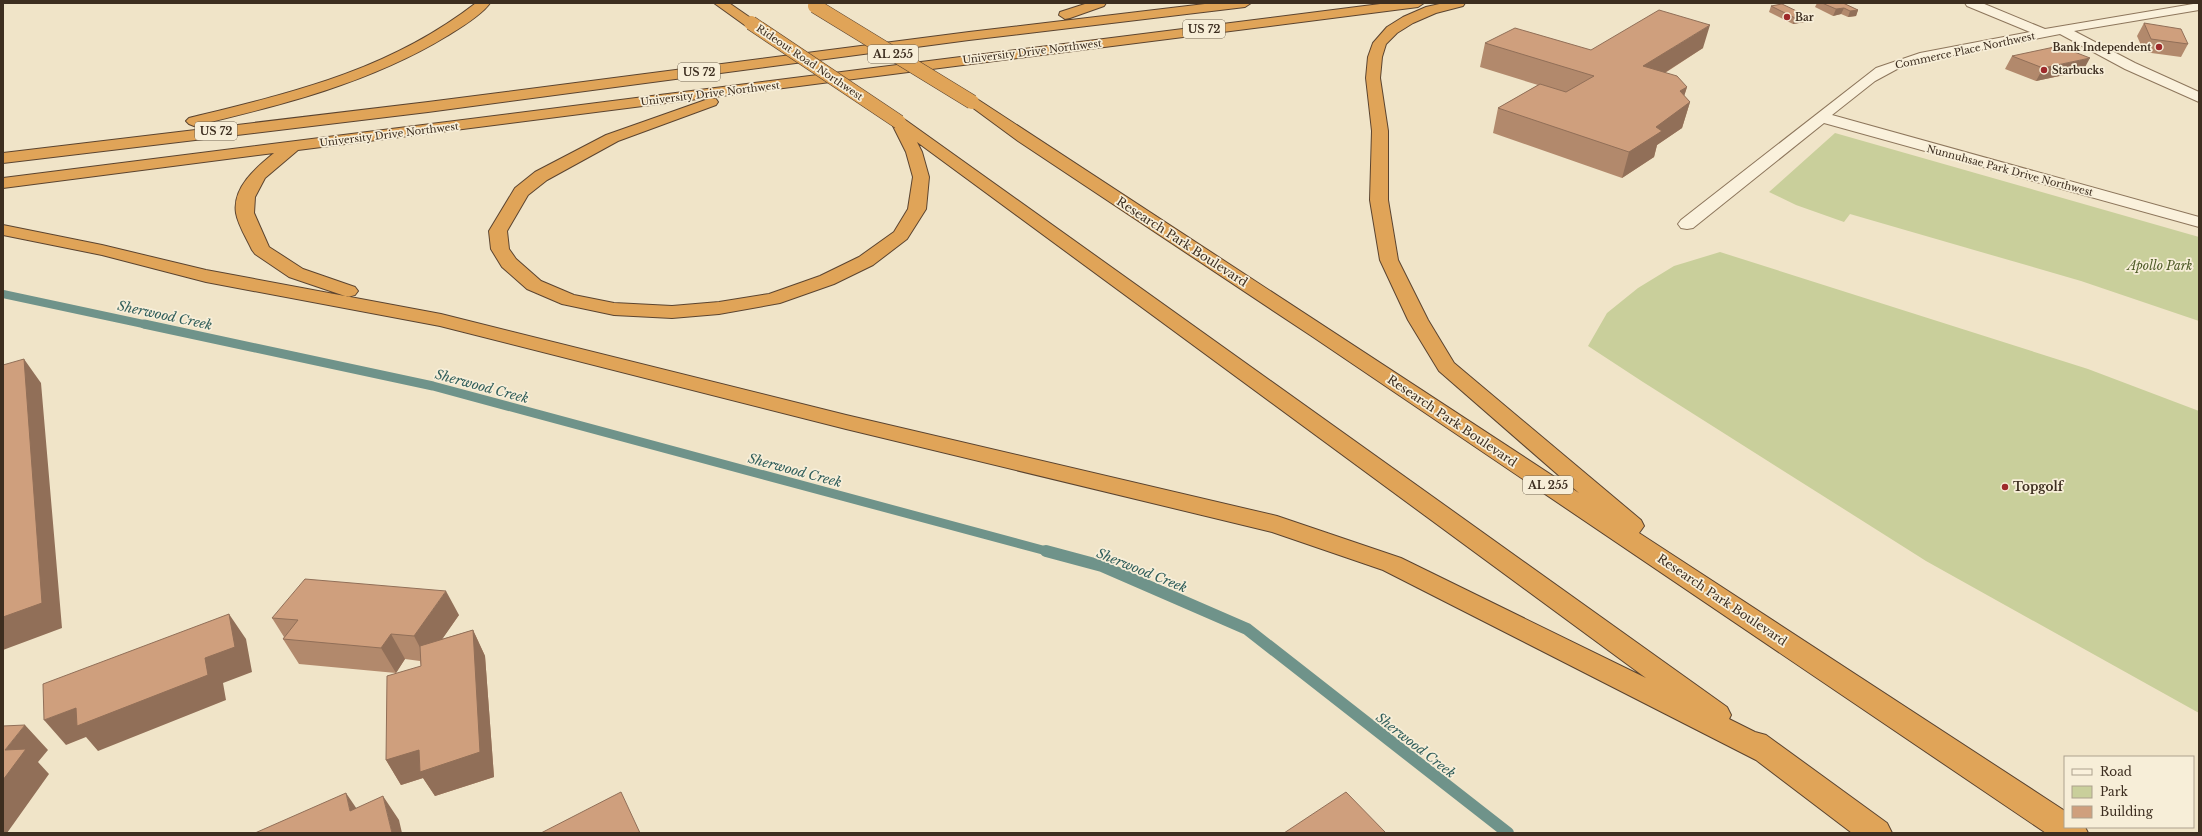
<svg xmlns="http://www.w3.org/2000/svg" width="2202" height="836" font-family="'Libre Baskerville',serif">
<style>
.green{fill:#c9cf9b}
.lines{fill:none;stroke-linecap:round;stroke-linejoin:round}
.stream-far2{stroke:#6f938a;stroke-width:8}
.stream-far1{stroke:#6f938a;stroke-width:9}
.stream{stroke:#6f938a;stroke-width:12}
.minor-casing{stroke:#8d765c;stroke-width:2}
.highway-casing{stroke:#5b4430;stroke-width:2}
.minor{fill:#faf1dc;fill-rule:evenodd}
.highway{fill:#e0a458;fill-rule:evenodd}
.highway-bridge-casing{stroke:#5b4430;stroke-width:15;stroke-linecap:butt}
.highway-bridge{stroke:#e0a458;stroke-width:14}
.wall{fill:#b2896c}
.shaded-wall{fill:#916f58}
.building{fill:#cf9f7d;stroke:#916f58}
.poi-dot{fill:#9e2a2b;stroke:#f7eed8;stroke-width:1.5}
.labels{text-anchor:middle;stroke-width:3.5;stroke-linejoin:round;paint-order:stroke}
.far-poi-label{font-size:10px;font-weight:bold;fill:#3d2e20;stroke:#f7eed8;text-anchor:start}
.far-street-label{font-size:10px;fill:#3d2e20;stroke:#f7eed8}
.shield{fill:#f7eed8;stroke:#756857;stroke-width:1}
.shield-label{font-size:11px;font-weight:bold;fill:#3d2e20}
.street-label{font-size:12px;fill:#3d2e20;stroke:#f7eed8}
.park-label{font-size:12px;font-style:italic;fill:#4d5a26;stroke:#f7eed8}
.poi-label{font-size:12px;font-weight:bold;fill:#3d2e20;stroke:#f7eed8;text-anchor:start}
.water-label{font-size:13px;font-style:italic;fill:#2f5d5a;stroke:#f7eed8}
</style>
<rect width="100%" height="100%" fill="#f0e4c8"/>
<!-- green -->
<path class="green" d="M1835,133L2199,237V321L2081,281L1850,214L1844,222L1796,205L1769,192Z
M1720,252L2088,369L2199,411V713L1926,561L1643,382L1588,346L1607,313L1638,288L1674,266Z"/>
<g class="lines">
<!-- stream-far2 -->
<path class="stream-far2" d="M3,294L148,325"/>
<!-- stream-far1 -->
<path class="stream-far1" d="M144,324L433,386L1050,552"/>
<!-- stream -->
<path class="stream" d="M1046,551L1102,566L1247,629L1508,833"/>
<defs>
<path id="minor" d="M1965,3H1982L2045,29L2199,3V10L2074,31L2135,63L2199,92V102L2125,69L2060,34L1933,59L1899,68L1875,81L1832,115L2199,217V227L1824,123L1693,228L1687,229L1681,228L1678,224L1681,220L1876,68L1920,53L2030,32L1967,6Z"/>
<path id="highway" d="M476,3H490C482,15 460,28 447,36C370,83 282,105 194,126L189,124L186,121L189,118C294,92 388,71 476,3Z
M714,3H729L758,23L756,26H746Z
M1088,3H1106L1104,6L1070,18L1065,19L1059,15L1060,12Z
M1213,3H1251L1245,7L969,40L428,112L3,163V153L428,102L969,32Z
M1388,3H1424L1418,7L298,150L265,178L255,197L254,213L269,247L303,269L355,287L358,291L355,295L348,297L289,277L255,254L252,250C247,239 238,225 236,213C232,187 257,167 274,153L3,188V178Z
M1444,3H1465L1463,6L1436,13L1413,23L1397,33L1386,44L1382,57L1380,78L1388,131V200L1398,260L1428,320L1454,363L1641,520L1644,526L1639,533L2065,811V827H2085L2088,833H2046L1313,337L1018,141L965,102L967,99H977L1579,493L1439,371L1408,320L1380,260L1370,200L1372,131L1366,78L1368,57L1373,43L1387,27L1403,17L1426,7Z
M711,98L716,99L718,102L716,105L618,141L547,180L528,195L507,231L509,249L516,259L541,281L574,295L614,303L672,306L719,302L769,294L820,276L859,257L894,232L908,209L913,177L906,152L891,122L894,119H904L1727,707L1731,715L1729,719L1755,732L1766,735L1887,823L1892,833H1852L1756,760L1383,570L1272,532L846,429L440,326L206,282L102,255L3,235V225L102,245L206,270L441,314L846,415L1277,516L1401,558L1646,678L917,142L922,152L929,177L926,209L907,239L873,265L834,284L780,303L719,314L672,318L614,315L562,304L527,289L502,267L491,249L489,231L515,188L535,172L606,135Z"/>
</defs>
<!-- minor casing -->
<use href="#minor" class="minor-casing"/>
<!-- highway casing -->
<use href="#highway" class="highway-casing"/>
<!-- minor -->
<use href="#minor" class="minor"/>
<!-- highway -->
<use href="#highway" class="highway"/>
<defs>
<path id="highway-bridge" d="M815,6L972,102
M751,23L899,122"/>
</defs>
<!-- highway-bridge casing -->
<use href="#highway-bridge" class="highway-bridge-casing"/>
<!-- highway-bridge -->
<use href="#highway-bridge" class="highway-bridge"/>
</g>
<!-- wall -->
<path class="wall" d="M1817,3H1843L1858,10L1856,16L1848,17L1841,14L1833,16L1815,7Z
M1771,6L1807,16L1805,22L1793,24L1769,12Z
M2144,23L2188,44L2181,57L2144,52L2137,36Z
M1485,43L1591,50L1703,48L1665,73L1687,87L1684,96L1690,102L1682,128L1657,145L1654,157L1622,178L1493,133L1498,108L1538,85L1480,67Z
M2012,56L2083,71L2036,81L2005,69Z
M459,615L442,639L473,630L485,656L494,777L435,796L423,778L401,785L386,760L421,666L420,661L405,659L396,673L299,664L283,639L284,637L272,618Z"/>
<!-- shaded-wall -->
<path class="shaded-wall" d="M1844,8L1841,14L1833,16L1836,9Z
M1858,10L1856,16L1848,17L1850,11Z
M1807,16L1805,22L1793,24L1795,18Z
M1710,25L1703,48L1636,91L1643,66Z
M2090,58L2083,71L2036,81L2043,68Z
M1687,87L1680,109L1690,102L1682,128L1657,145L1654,157L1622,178L1629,152L1656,127L1680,91Z
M24,359L41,383L62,628L3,650V617Z
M446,591L459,615L427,661L414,636Z
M229,614L246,639L252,672L223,683L226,700L98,751L86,737L66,745L44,720L205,658Z
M473,630L485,656L494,777L435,796L423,778L401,785L386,760Z
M391,634L405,659L396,673L381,648Z
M25,725L48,750L38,762L49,774L7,833H3V780L5,750Z
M346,793L363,818L350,811Z
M383,796L399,820L402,833H392Z"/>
<!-- building -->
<path class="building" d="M1822,3H1843L1858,10L1850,11L1844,8L1836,9Z
M1782,4L1807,16L1795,18L1771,6Z
M1659,10L1710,25L1643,66L1677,76L1687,87L1680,91L1690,102L1656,127L1662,131L1629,152L1498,108L1540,84L1566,92L1594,76L1485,43L1515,28L1591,50Z
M2144,23L2181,29L2188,44L2151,39Z
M2059,46L2090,58L2043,68L2012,56Z
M24,359L42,603L3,617V365Z
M305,579L446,591L414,636L391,634L381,648L283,639L298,620L272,618Z
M229,614L235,647L205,658L208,675L77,726L76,708L44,720L43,684Z
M473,630L480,752L420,772L419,750L386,760L387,676L421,666L420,646Z
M25,725L5,750L26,749L3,780V726Z
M621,792L640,833H541Z
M1346,792L1386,833H1284Z
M346,793L350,811L383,796L392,833H255Z"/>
<!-- markers -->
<g class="poi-dot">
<circle cx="1787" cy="17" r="4"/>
<circle cx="2159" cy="47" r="4"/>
<circle cx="2044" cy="70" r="4"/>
<circle cx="2005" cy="487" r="4"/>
</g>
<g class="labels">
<!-- far-poi labels -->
<g class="far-poi-label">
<text x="1795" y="21">Bar</text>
<text x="2151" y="51" text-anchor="end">Bank Independent</text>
<text x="2052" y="74">Starbucks</text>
</g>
<!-- far-street labels -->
<g class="far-street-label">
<text transform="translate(1965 50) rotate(-12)" y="4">Commerce Place Northwest</text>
<text transform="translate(1032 51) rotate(-7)" y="4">University Drive Northwest</text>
<text transform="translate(810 62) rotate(34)" y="4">Rideout Road Northwest</text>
<text transform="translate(710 93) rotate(-7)" y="4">University Drive Northwest</text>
<text transform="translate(389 134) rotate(-7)" y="4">University Drive Northwest</text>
<text transform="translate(2010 170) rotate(15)" y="4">Nunnuhsae Park Drive Northwest</text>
</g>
<!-- shield labels -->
<g class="shield">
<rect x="1183" y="20" width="42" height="18" rx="3"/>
<rect x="868" y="45" width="50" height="18" rx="3"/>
<rect x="678" y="63" width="42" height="18" rx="3"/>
<rect x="195" y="122" width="42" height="18" rx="3"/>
<rect x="1523" y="476" width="50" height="18" rx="3"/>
</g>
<g class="shield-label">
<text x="1204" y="33">US 72</text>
<text x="893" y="58">AL 255</text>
<text x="699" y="76">US 72</text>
<text x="216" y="135">US 72</text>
<text x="1548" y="489">AL 255</text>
</g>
<!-- street labels -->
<g class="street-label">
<text transform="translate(1182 242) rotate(33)" y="4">Research Park Boulevard</text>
<text transform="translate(1452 421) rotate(34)" y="4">Research Park Boulevard</text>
<text transform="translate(1722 600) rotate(34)" y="4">Research Park Boulevard</text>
</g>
<!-- park labels -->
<g class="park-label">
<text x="2160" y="270">Apollo Park</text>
</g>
<!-- poi labels -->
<g class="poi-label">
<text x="2013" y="491">Topgolf</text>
</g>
<!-- water labels -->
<g class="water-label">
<text transform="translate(165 315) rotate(12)" y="5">Sherwood Creek</text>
<text transform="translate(482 386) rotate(15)" y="5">Sherwood Creek</text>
<text transform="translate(795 470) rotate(15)" y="5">Sherwood Creek</text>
<text transform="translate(1142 570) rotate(22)" y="5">Sherwood Creek</text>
<text transform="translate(1416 745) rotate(38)" y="5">Sherwood Creek</text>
</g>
</g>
<!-- border -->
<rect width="2202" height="836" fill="none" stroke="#3d2e20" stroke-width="8"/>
<!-- legend -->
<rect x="2064" y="756" width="130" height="72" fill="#f7eed8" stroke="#ada18e"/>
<rect x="2072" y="769" width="20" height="6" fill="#faf1dc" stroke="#ada18e"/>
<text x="2100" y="776" font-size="12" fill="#3d2e20">Road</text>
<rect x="2072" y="786" width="20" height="12" fill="#c9cf9b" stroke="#ada18e"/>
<text x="2100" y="796" font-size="12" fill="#3d2e20">Park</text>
<rect x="2072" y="806" width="20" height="12" fill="#cf9f7d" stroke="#ada18e"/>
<text x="2100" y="816" font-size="12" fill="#3d2e20">Building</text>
</svg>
